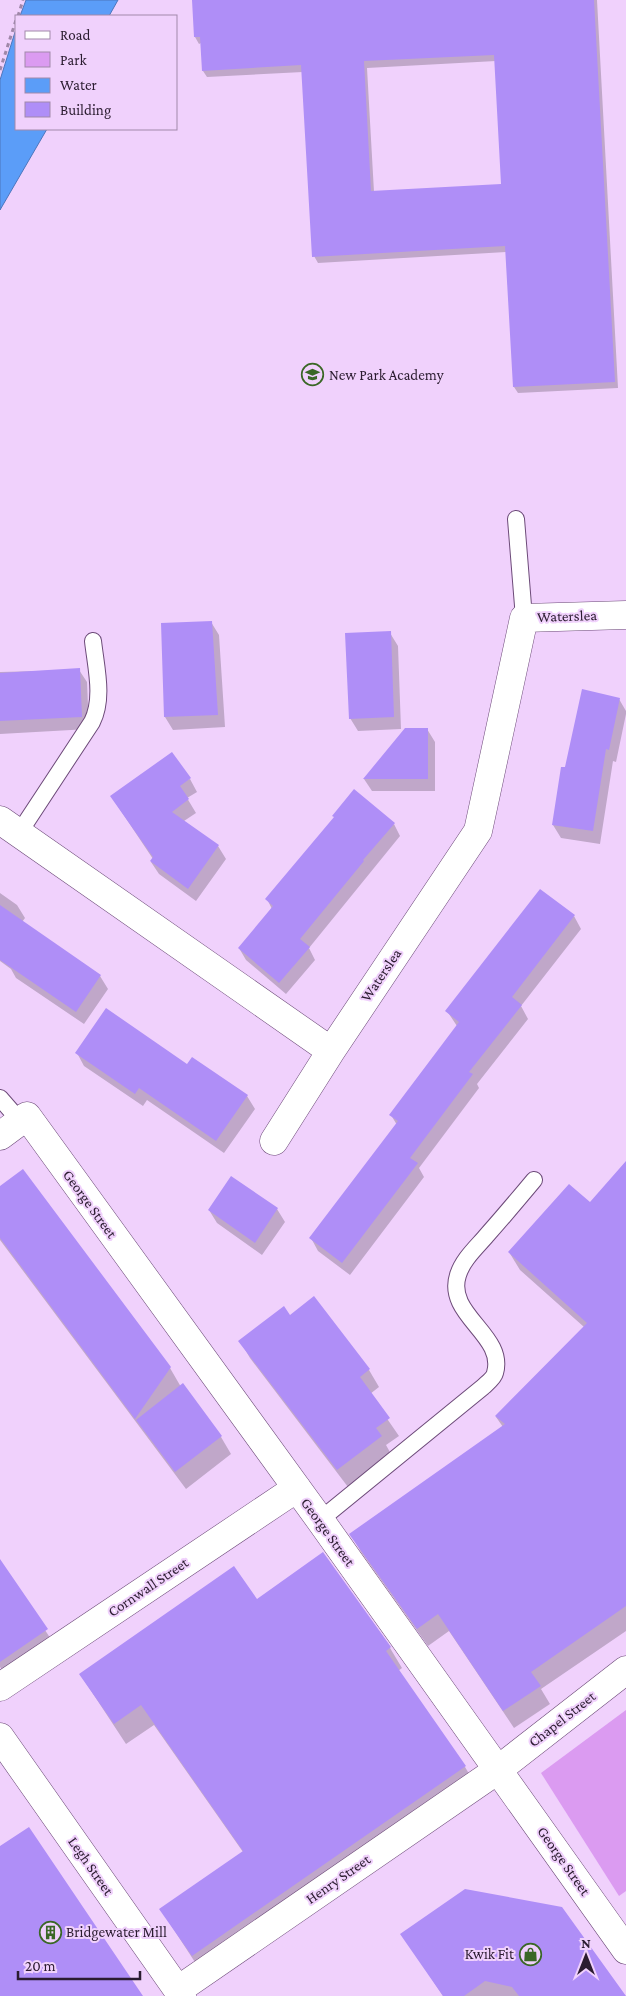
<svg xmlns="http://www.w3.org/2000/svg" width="626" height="1996" font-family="'Crimson Pro',serif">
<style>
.green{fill:#db9bf1}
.water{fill:#5b9df8;stroke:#4d76bc}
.shadow{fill:#0003;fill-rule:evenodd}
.building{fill:#af8ef7;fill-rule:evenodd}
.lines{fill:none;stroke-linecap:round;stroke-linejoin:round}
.lane-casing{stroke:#6c4a78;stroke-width:18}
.street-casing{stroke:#6c4a78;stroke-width:29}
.path{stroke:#9f87a8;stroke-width:3;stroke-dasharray:4 4;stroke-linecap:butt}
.lane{stroke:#fff;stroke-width:16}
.street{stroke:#fff;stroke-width:28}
.labels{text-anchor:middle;stroke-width:4;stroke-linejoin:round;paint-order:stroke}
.poi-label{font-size:15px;fill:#2b1c30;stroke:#f0d1fc;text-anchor:start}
.street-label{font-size:15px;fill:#2b1c30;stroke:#f0d1fc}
</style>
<rect width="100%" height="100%" fill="#f0d1fc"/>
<!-- green -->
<path class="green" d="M626,1710V1891L619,1896L541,1773Z"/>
<!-- water -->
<path class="water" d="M26,0H118L109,16H20Z
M16,29V129H47L0,210V80Z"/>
<!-- shadow -->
<path class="shadow" d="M193,0H597L618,388L518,393L514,387L506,252L318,263L314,256L303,72L207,77L203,71L201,43L199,44L195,37ZM496,61L503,185L374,192L367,68Z
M211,622L219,635L225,727L173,730L165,717L163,624Z
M390,633L398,646L401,729L358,731L350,718Z
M79,670L87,682L89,729L0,734V672Z
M619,699L626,711V714L616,762L613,761L600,844L561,838L553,825L566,769Z
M427,729L435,742V791H372L364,779Z
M190,779L197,792L187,798L196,813L184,821L218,846L226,859L196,901L159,874L151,862L153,859L111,796Z
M394,824L400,836L309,948L315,960L286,994L246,960L239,948L272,909L267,899Z
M0,893L17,905L25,918L22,922L100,976L108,989L84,1024L16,978L11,969L0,961Z
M574,916L581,929L521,1006L528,1019L477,1084L479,1088L419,1168L424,1177L350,1275L318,1251L311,1238L397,1125L391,1115L457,1026L447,1011Z
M77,1053L188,1066L247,1096L255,1109L224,1153L147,1100L143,1106L84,1066Z
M626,1168V1631L541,1689L550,1704L514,1728L449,1631L428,1646L361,1552L351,1534L503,1427L496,1417L584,1327L520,1270L509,1252L590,1203Z
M232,1178L277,1209L285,1222L262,1255L217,1223L209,1210Z
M0,1187L170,1368L181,1387L183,1385L221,1437L231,1454L186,1489L0,1240Z
M314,1298L369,1370L379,1387L370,1394L399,1436L386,1445L391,1454L348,1487L250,1358L240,1341L290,1317Z
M323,1554L390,1648L402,1668L398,1671L465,1767L477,1787L204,1976L161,1910L243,1852L154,1725L126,1744L80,1674L257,1600Z
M0,1561L58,1650L11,1682L0,1667Z
M402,1934L624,1996H443Z"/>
<!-- building -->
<path class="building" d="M192,0H594L615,382L513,387L505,246L312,257L301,65L202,71L200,37H194ZM494,55L501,184L371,191L364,61Z
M212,621L218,715L164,717L161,623Z
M391,631L394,717L349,719L345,633Z
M80,668L82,717L0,721V673Z
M582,689L620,698L609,750L606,749L593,831L552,825L561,767H565Z
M405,728H428V779H363Z
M172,752L191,778L180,786L189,799L172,812L219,845L188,889L150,861L153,857L110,796Z
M354,789L395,823L363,860L364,861L300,939L310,947L279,983L238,948L273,906L265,899L334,817L332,816Z
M540,889L575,915L512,997L522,1005L469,1072L473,1074L410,1158L418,1163L342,1263L309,1238L398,1121L389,1115L459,1022L445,1011Z
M0,905L101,975L76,1012L0,960Z
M106,1008L187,1064L192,1057L248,1095L216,1141L139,1088L135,1094L75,1053Z
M626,1161V1606L531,1672L541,1686L503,1711L438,1614L417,1629L349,1534L505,1424L495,1416L587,1323L508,1252L569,1184L590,1202Z
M23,1169L171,1367L135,1419L0,1238V1186Z
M231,1176L278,1208L255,1243L208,1210Z
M314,1296L370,1369L360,1377L390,1418L376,1428L382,1436L337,1470L238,1341L284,1306L290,1315Z
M183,1383L222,1436L175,1472L136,1420Z
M323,1552L391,1647L386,1651L466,1766L192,1956L159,1909L243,1851L141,1705L114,1724L79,1674L234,1566L257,1599Z
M0,1559L48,1629L0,1662Z
M29,1827L143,1996H0V1846Z
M465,1889L562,1907L626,1996H519L512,1987L485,1981L464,1996H443L400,1934Z"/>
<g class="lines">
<defs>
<path id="lane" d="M516,519L524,618
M19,833L92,722C104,698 96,668 93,641
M0,1098L20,1121
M320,1520L483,1387C487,1383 494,1378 495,1373C506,1335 445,1315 458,1275C463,1259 477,1247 487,1235C503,1217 519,1198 534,1180"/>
<path id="street" d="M0,820L331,1051L478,831L524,618L626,615
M0,1136L27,1116L320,1520L626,1950
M274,1141L331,1051
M0,1687L297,1488
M0,1737L182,1996
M178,1990L499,1769L626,1670"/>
</defs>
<!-- lane casing -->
<use href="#lane" class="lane-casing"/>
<!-- street casing -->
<use href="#street" class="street-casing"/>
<!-- path -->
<path class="path" d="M18,16L23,0
M0,70L16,20"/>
<!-- lane -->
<use href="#lane" class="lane"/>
<!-- street -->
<use href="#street" class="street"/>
</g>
<!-- icons -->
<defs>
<symbol id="school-ring" viewBox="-11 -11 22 22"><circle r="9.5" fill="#f0d1fc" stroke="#3a6726" stroke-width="1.5"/><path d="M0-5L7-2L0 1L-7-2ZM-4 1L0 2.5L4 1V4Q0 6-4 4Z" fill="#3a6726"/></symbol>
<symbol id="building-ring" viewBox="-11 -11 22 22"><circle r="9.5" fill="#f0d1fc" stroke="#3a6726" stroke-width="1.5"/><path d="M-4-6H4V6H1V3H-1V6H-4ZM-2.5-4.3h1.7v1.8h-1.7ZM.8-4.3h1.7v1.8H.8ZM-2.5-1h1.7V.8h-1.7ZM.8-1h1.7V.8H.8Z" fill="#3a6726"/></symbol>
<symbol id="shop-ring" viewBox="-11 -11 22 22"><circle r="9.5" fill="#f0d1fc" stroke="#3a6726" stroke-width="1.5"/><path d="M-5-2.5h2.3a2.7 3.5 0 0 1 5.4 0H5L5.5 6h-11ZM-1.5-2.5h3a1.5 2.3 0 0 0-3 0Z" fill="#3a6726"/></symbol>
</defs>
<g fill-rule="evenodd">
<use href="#school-ring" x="300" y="362" width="25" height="25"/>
<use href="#building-ring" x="38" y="1920" width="25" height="25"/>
<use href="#shop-ring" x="518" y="1942" width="25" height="25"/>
</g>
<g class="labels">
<!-- poi labels -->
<g class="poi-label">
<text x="329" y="380">New Park Academy</text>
<text x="66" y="1937">Bridgewater Mill</text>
<text x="514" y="1959" text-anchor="end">Kwik Fit</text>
</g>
<!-- street labels -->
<g class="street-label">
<text transform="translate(567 616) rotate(-2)" y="5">Waterslea</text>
<text transform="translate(381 975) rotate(-56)" y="5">Waterslea</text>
<text transform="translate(90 1204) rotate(54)" y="5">George Street</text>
<text transform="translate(328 1532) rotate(54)" y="5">George Street</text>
<text transform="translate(148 1587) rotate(-34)" y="5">Cornwall Street</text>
<text transform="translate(562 1719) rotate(-38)" y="5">Chapel Street</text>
<text transform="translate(564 1861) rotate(55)" y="5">George Street</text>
<text transform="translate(91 1866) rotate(55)" y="5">Legh Street</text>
<text transform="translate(338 1879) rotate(-35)" y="5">Henry Street</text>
</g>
</g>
<!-- legend -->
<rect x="15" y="15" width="162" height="115" fill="#f0d1fc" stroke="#a189aa"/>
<rect x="25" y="31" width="25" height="8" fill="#ffffff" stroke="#a189aa"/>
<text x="60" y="40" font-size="15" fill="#2b1c30">Road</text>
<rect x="25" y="52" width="25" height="15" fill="#db9bf1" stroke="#a189aa"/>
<text x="60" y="65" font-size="15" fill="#2b1c30">Park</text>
<rect x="25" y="78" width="25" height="15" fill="#5b9df8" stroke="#a189aa"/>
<text x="60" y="90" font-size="15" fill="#2b1c30">Water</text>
<rect x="25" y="102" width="25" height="15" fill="#af8ef7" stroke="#a189aa"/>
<text x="60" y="115" font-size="15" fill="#2b1c30">Building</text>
<!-- north arrow -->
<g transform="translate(586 1956)" stroke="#f0d1fc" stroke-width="4" paint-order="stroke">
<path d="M0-4L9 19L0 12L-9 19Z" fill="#2b1c30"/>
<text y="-8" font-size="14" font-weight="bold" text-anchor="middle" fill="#2b1c30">N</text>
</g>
<!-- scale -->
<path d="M18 1971v8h122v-8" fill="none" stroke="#2b1c30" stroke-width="2.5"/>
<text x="25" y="1971" font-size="15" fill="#2b1c30" stroke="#f0d1fc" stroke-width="4" paint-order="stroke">20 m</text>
</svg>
